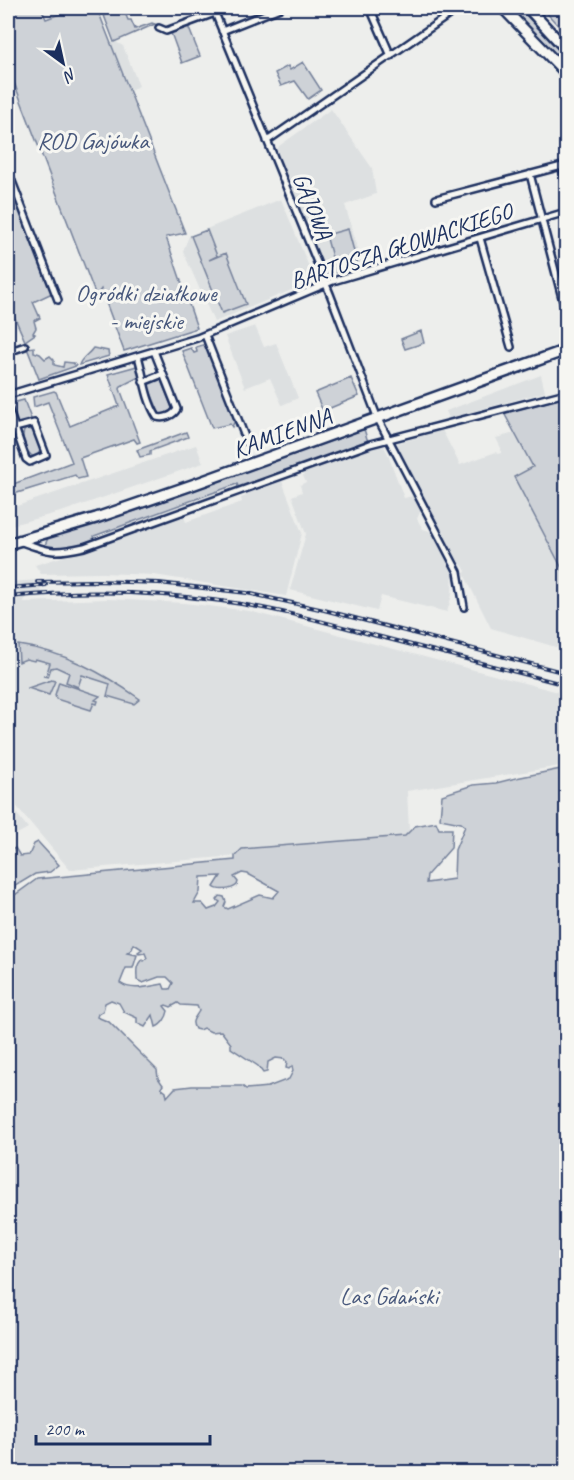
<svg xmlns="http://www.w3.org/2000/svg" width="574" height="1480" font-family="Caveat,sans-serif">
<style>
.built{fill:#dde0e1}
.green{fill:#ced2d7;stroke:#74809a;stroke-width:1.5;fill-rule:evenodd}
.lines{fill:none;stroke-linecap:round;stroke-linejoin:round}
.street-casing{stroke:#1b2f5e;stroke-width:10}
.primary-casing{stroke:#1b2f5e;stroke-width:14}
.street{stroke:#f6f6f2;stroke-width:5}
.primary{stroke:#f6f6f2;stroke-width:9}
.rail-casing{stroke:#1b2f5e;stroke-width:4}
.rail{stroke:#f6f6f2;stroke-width:1.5;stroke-dasharray:4.5;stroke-linecap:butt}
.labels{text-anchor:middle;stroke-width:6;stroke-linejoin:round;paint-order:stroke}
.park-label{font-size:24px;fill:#48587c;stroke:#f6f6f2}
.street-label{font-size:24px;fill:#1b2f5e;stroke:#f6f6f2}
</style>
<rect width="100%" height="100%" fill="#edeeec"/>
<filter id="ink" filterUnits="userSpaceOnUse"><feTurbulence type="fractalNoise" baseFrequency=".0167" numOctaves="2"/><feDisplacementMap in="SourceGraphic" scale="12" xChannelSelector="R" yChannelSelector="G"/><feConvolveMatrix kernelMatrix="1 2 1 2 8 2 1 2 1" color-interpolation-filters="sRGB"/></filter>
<g filter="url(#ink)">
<!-- built -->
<path class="built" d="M116,42L123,46L139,86L130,90L111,43Z
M331,109L372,168L376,194L345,205L363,267L329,277L276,153L279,146Z
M281,199L312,274L302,284L301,281L292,285L294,289L214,322L183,251L189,236Z
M255,326L264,347L276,343L298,398L282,405L270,378L245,388L225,336Z
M541,375L545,392L449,418L446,411Z
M442,430L460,465L496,452L497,454L501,453V448L496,438L515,433L533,468L515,477L566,576V650L491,628L464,574L466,571L463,566L457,560L397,447L398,443Z
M196,445L203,463L64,511L8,526V509Z
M380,446L384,447L387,452L404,498L413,496L421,510L417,519L423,529L433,532L453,573L452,595L447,612L381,596L377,611L290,590L306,534L292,496L302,492L300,485L306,482L303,476L305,471Z
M282,481L302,533L286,596L154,575L102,573L41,574L35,565L98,546L183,514L186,522L242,502L241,498L246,496V494Z
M40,580L42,597L25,598L24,602L108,599L184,603L249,611L566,694V765L407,791L409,830L405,836L242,849L235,856L70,870L8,796V582Z
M8,803L28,828L8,839Z"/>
<!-- green -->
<path class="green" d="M8,8H41L46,19L76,8H97L185,233L166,237L197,328L124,351L101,289L96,296L8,67Z
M106,8H123L128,20H131L135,29L152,23L155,24L114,42L102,10Z
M508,8H520L566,54V68Z
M542,8H566V34Z
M188,26L200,56L182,63L171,33Z
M303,62L321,90L308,99L295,81L281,86L275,73L288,66L290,70Z
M8,181L52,293L33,302L40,318L34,321L36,328L33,333L35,334L25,341L8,302Z
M348,229L358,266L336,272L326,235Z
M207,230L217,256L209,260L226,253L246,304L222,313L191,236Z
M421,331L424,343L405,349L401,339Z
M206,344L235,420L232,427L230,424L212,428L182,351L191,348L194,353L197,352L196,347Z
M34,347V352L40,354L45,359L50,356L54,360V365L63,367L64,362L73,363L76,366L39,379L27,348Z
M93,348L108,351L109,356L79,365C81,358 89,354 93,348Z
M137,366L139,377L121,386L120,389L140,442L137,443L134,439L80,458L86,477L78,479L75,475L14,494L10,498L8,486L72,462L48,402L34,407L33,397L54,391L56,392L70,426L119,406L108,374Z
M160,378L173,410L160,415L147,383Z
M351,378L359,396L323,411L315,393Z
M566,397V576L514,477L533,467L504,413Z
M24,400L31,419L29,422L18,424L14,420L8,404Z
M27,429L35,431L41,447L38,456L34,457C26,453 21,439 24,431Z
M364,429L368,442L239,488L237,484L94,536L95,540C81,544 57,555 45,545L48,538L141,509Z
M186,432L188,437L150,451V455L140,457L137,450Z
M18,645C63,651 103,673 140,699L134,704L107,696L110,684L82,675L78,687L66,682L69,673L56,667L51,668L48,677L43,676H46L50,663L35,659L34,661L26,659L19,662Z
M51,680L55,681L49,695L28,688Z
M59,682L100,696L95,700L98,701L97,704L94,703L91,710L56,699L55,695Z
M566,768V1472H8V900L37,879L235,860V856L242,849L405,836L415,826L436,822L439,829H452L451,848L427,875L426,883L454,879L455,850L465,826L461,823L440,819L442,795L473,785L496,783L516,778ZM242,873L248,874L279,891L273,898L260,895L228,909L224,907L226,902L224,897L220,896L217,900L220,902L216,907L208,910L202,903H194L200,892L201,877L221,876L214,887C218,891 232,890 237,885L238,882L234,877ZM134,944L142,949L138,952L139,954L145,953L147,958L144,961L142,959C135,967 137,971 137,980L143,983L159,977H167L173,983L170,989H165L163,984C148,986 133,992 120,983L126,968H133L137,955L127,953L132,949ZM111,1000L119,1003L124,1012L137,1018V1023L145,1027L153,1015L156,1027C162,1025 167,1017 168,1011L164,1006L166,1005L171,1007L178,1003L181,1005L197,1006L199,1011C195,1018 190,1021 195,1029L199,1030L203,1028L211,1032L221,1031L231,1044V1048L258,1066L263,1073L267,1072L268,1062L276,1058L284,1059L287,1062L286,1068L289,1069L292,1066L293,1071L289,1079L268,1087L246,1089L242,1086H192L175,1088L167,1097L166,1092L161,1088L163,1085L158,1078L157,1070L109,1022L97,1017L98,1014L103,1011L105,1003Z
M38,842L59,865L50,872L35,874L12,888L8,877V852L15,848L20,856L29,855L34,844Z"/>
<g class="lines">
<defs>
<path id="street" d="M213,8L330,294L378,419L458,572L464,607
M370,8L391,56
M159,28L166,31L215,13
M222,31L280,8
M267,141L459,8
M8,171L58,300
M530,174L566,313
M436,199L562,166L566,183
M480,238L511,347
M205,335L247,442
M8,352L25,346
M138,356C144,376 145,398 157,417C164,419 173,416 177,409L154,351
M143,382L163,374
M8,395L197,338L333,281L566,212
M8,408L26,459L30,462L46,455L34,423L15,428
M19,541C49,552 53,554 84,547L370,444L566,393"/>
<path id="primary" d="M503,8L566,73
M528,8L566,49
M8,544L96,518L192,485L566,350"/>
</defs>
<!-- street casing -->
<use href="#street" class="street-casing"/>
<!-- primary casing -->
<use href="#primary" class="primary-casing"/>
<!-- street -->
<use href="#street" class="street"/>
<!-- primary -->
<use href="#primary" class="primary"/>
<defs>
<path id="rail" d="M37,582L95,581L159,583L247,593L324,610L566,673
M8,588L46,585
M8,597C78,590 151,591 221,601C275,608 328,623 381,637C443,653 505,669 566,685"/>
</defs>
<!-- rail casing -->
<use href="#rail" class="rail-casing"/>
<!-- rail -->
<use href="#rail" class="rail"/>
</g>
</g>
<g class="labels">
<!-- park labels -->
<g class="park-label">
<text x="93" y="149">ROD Gajówka</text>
<text x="146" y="301">Ogródki działkowe<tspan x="146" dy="28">- miejskie</tspan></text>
<text x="389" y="1304">Las Gdański</text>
</g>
<!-- street labels -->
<g class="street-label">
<text transform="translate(313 206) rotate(68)" y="8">GAJOWA</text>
<text transform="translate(401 246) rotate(-18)" y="8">BARTOSZA GŁOWACKIEGO</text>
<text transform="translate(282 433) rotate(-20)" y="8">KAMIENNA</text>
</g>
</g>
<!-- margin -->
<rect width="574" height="1480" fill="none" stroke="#f6f6f2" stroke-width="30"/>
<rect x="15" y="15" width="544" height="1450" fill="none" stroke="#1b2f5e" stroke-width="2" filter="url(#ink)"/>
<!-- north arrow -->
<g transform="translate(63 63) rotate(147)" stroke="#f6f6f2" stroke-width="4.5" paint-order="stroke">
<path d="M0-4.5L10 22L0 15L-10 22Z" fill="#1b2f5e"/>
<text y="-9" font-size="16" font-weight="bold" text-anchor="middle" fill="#1b2f5e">N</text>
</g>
<!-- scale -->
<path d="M36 1435v9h174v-9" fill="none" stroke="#1b2f5e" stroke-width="3"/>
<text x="45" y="1435" font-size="18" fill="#1b2f5e" stroke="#f6f6f2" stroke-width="4.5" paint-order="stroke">200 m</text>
</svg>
